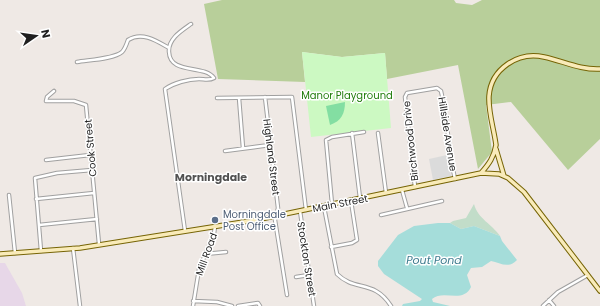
<svg xmlns="http://www.w3.org/2000/svg" width="600" height="306" font-family="Poppins,sans-serif">
<style>
.industrial{fill:#e7d7e8}
.forest{fill:#b8cf9a}
.wetland{fill:#c2ddc9}
.park{fill:#ccf9c2}
.pitch{fill:#83dea2}
.parking{fill:#dbdbdb}
.water{fill:#a5ddda}
.lines{fill:none;stroke-linecap:round;stroke-linejoin:round}
.street-casing{stroke:#a0a0a0;stroke-width:4.5}
.secondary-casing{stroke:#766405;stroke-width:5.5}
.street{stroke:#fff;stroke-width:2.5}
.secondary{stroke:#f9ebb9;stroke-width:3.5}
.service-dot{fill:#5c6f8a;stroke:#fff;stroke-width:1.5}
.labels{text-anchor:middle;stroke-width:3;stroke-linejoin:round;paint-order:stroke}
.park-label{font-size:10px;fill:#217d0c;stroke:#fff}
.street-label{font-size:10px;fill:#1f1f1f;stroke:#fff}
.service-label{font-size:10px;fill:#4e5e75;stroke:#fff;text-anchor:start}
.neighbourhood-label{font-size:11px;font-weight:bold;fill:#525252;stroke:#fff}
.water-label{font-size:11px;font-style:italic;fill:#3f7c8f;stroke:#fff}
</style>
<rect width="100%" height="100%" fill="#efe9e5"/>
<!-- industrial -->
<path class="industrial" d="M0,263H5L22,293L26,306H0Z"/>
<!-- forest -->
<path class="forest" d="M222,0H454L456,3L472,5L482,0H600V139L568,170L511,102L486,105L492,152L478,169L458,65L387,79L385,53L342,57L302,52L305,82L218,79L204,4Z"/>
<!-- wetland -->
<path class="wetland" d="M474,204C478,219 492,224 500,236L474,226L461,229L450,223L453,221L466,218Z"/>
<!-- park -->
<path class="park" d="M302,52L342,57L385,53L391,128L311,137Z"/>
<!-- pitch -->
<path class="pitch" d="M345,102C345,114 341,121 330,125L326,106Z"/>
<!-- parking -->
<path class="parking" d="M447,155L451,176L433,180L429,159Z"/>
<!-- water -->
<path class="water" d="M438,223H450L461,229L474,226L500,236L502,241L517,260C509,269 500,263 491,261L482,267L471,268L467,275L471,287C463,304 443,289 432,299L433,302L450,306H402L403,304L420,301L422,299L384,274L378,266V261L398,235L414,226Z"/>
<g class="lines">
<defs>
<path id="street" d="M77,62C88,60 114,59 122,52C125,49 127,43 128,40C142,31 157,41 169,48
M54,91L47,97L46,101H74L86,105L99,244
M265,97L278,208L275,220L287,295
M217,98L292,97L306,210
M239,98L243,148
M352,133L360,198
M378,133L386,193
M225,151L270,145
M46,160L90,155
M415,187L405,97L407,93L437,88L441,91C448,120 448,150 455,179
M402,190L407,208
M9,195L15,253
M36,199L94,193
M332,204L326,140L332,137L364,132
M324,207L337,274C355,292 374,279 391,306
M300,211L314,306
M381,215L442,201
M39,225L97,219
M185,231L165,89C174,83 188,79 199,79C204,79 209,81 214,78C204,64 170,75 169,52C168,39 181,31 191,24
M331,247L352,243L357,240L351,201
M73,248L80,306
M41,251L35,178L57,173L92,170
M205,254L226,252
M296,277L309,275
M549,300L554,306
M193,301L217,302L232,306
M193,306L199,269L214,234L215,226
M238,306L258,303L260,306
M543,306L558,292L588,275"/>
<path id="secondary" d="M496,149L504,176
M481,173C489,164 494,157 496,145C494,129 488,112 489,96C491,69 518,51 544,57C563,61 580,70 600,69
M0,254L80,248L256,220L481,173L499,174L508,178L524,192L600,291"/>
</defs>
<!-- street casing -->
<use href="#street" class="street-casing"/>
<!-- secondary casing -->
<use href="#secondary" class="secondary-casing"/>
<!-- street -->
<use href="#street" class="street"/>
<!-- secondary -->
<use href="#secondary" class="secondary"/>
</g>
<!-- markers -->
<circle class="service-dot" cx="215" cy="220" r="4"/>
<g class="labels">
<!-- park labels -->
<g class="park-label">
<text x="347" y="99">Manor Playground</text>
</g>
<!-- street labels -->
<g class="street-label">
<text transform="translate(448 134) rotate(81)" y="4">Hillside Avenue</text>
<text transform="translate(410 141) rotate(-96)" y="4">Birchwood Drive</text>
<text transform="translate(90 148) rotate(-95)" y="4">Cook Street</text>
<text transform="translate(272 157) rotate(83)" y="4">Highland Street</text>
<text transform="translate(340 203) rotate(-11)" y="4">Main Street</text>
<text transform="translate(206 254) rotate(-70)" y="4">Mill Road</text>
<text transform="translate(307 259) rotate(81)" y="4">Stockton Street</text>
</g>
<!-- service labels -->
<g class="service-label">
<text x="223" y="218">Morningdale<tspan x="223" dy="12">Post Office</tspan></text>
</g>
<!-- neighbourhood labels -->
<g class="neighbourhood-label">
<text x="211" y="181">Morningdale</text>
</g>
<!-- water labels -->
<g class="water-label">
<text x="434" y="264">Pout Pond</text>
</g>
</g>
<!-- north arrow -->
<g transform="translate(36 36) rotate(77)" stroke="#ffffff" stroke-width="3" paint-order="stroke">
<path d="M0-3L7 15L0 10L-7 15Z" fill="#1f1f1f"/>
<text y="-6" font-size="11" font-weight="bold" text-anchor="middle" fill="#1f1f1f">N</text>
</g>
</svg>
